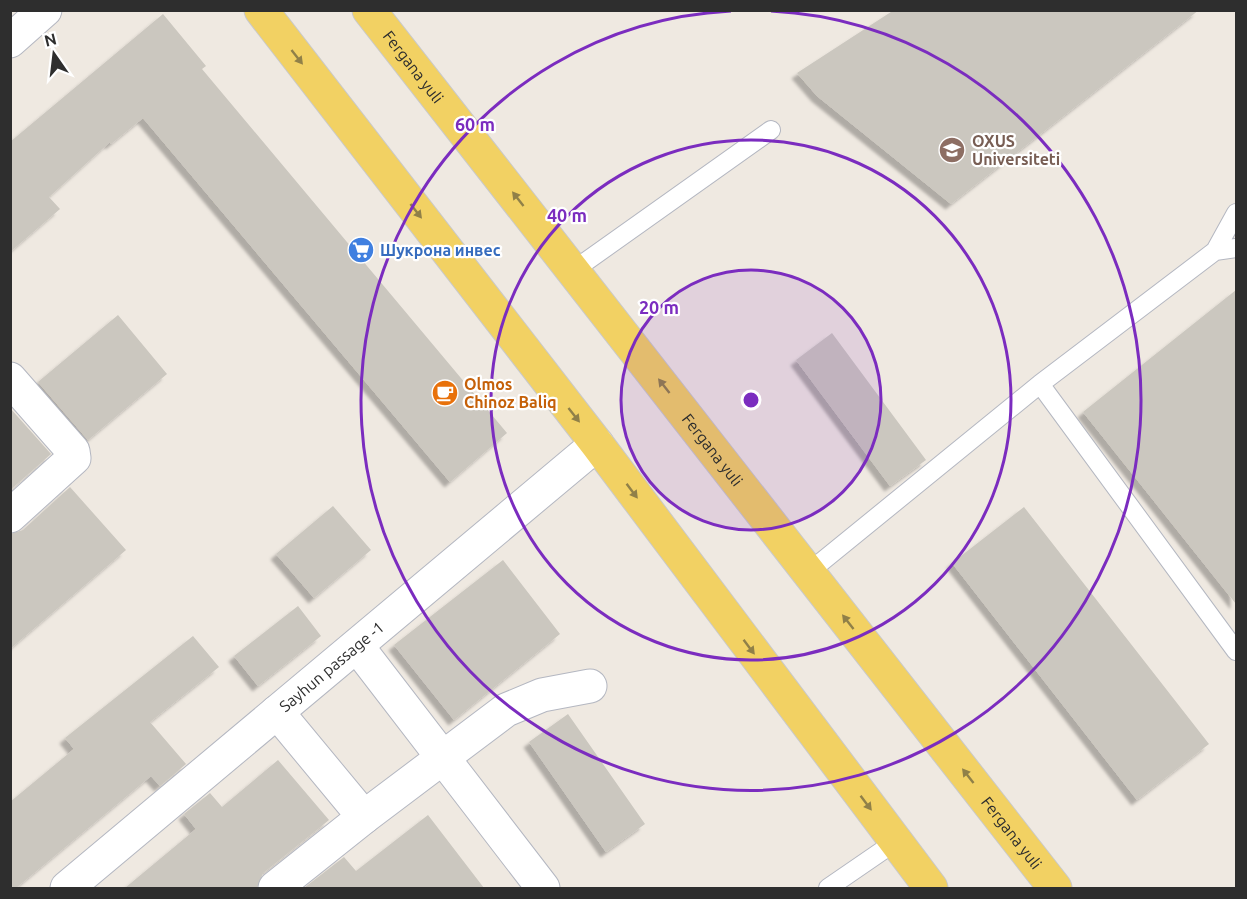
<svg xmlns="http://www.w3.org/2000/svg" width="1247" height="899" font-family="Ubuntu,sans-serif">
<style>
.building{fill:#cbc7bf;filter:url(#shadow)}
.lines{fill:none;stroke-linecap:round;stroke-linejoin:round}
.lane-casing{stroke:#b4b7c1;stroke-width:20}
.street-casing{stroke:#b4b7c1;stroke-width:35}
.primary-casing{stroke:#c9c9c9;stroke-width:35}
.lane{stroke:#fff;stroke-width:18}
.street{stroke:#fff;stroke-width:33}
.primary{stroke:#f2d163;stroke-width:33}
.oneway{fill:#908048}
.ring{fill:none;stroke:#7b2cbf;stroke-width:3}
.labels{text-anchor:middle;stroke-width:4.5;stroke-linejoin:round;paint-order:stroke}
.street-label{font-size:16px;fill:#2e2e2e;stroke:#fff}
.education-label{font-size:16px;font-weight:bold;fill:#785e54;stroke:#fff;text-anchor:start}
.shop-label{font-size:16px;font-weight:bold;fill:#366cbe;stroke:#fff;text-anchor:start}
.food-label{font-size:16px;font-weight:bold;fill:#c56008;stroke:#fff;text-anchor:start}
.centre{fill:#7b2cbf;stroke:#fff;stroke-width:3}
.ring-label{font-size:18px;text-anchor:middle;font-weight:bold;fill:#7b2cbf;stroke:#fff;stroke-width:4.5;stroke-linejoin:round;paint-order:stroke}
</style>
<defs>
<filter id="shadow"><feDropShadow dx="-5.5" dy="5.5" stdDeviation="1.5" flood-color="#0004"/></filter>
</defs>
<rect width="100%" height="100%" fill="#efe9e1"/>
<!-- building -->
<path class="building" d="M894,10H1199L951,204L817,96L797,73Z
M163,14L206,66L202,69L507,433L450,482L143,118L111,144L110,142L49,197L60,209L10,252V142Z
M1236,290V604L1083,412Z
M118,315L167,374L88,440L38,382Z
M832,333L926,460L890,486L796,360Z
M10,408L51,454L10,490Z
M70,487L126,550L10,649V534L23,530Z
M333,506L371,550L314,598L276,554Z
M1024,507L1209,744L1137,800L952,563Z
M503,560L560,634L454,720L394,645Z
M298,606L321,636L258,686L234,656Z
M193,636L219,667L150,722L186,764L160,786L151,776L16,888H10V802L74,749L65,738Z
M568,714L645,824L606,852L529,742Z
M278,760L329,820L263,873L257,888H125L196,829L184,814L210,793L222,807Z
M428,815L484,888H304L344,857L356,871Z"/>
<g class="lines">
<defs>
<path id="lane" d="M1215,251L1236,213
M574,270L771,130
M1040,384L1236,651
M809,572L1040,384L1215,251L1236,248
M828,888L895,842"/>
<g id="street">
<path d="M10,41L45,10"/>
<path d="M10,379L73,451L74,458L10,516"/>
<path d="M357,646L543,888"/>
<path d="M277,712L364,817"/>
<path id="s1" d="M67,888L597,444"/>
<path d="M275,888L364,817L506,710L542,695L590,686"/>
</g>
<g id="primary">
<path d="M261,10L597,444L931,888"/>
<path id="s2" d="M369,10L1055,888"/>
</g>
</defs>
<!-- lane casing -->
<use href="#lane" class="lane-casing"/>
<!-- street casing -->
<use href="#street" class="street-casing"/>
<!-- primary casing -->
<use href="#primary" class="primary-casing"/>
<!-- lane -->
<use href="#lane" class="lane"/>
<!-- street -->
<use href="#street" class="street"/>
<!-- primary -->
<use href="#primary" class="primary"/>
</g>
<!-- one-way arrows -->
<defs><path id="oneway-solid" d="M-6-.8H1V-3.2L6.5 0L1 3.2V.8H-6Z" transform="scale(1.5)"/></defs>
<g class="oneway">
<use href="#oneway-solid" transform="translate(297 57) rotate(52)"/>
<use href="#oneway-solid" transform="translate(518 199) rotate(-128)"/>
<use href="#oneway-solid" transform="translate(416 211) rotate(52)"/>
<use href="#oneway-solid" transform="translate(664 386) rotate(-128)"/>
<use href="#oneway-solid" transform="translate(574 415) rotate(52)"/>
<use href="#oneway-solid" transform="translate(632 491) rotate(53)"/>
<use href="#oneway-solid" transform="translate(848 622) rotate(-128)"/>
<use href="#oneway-solid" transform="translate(749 647) rotate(53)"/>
<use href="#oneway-solid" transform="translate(968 776) rotate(-128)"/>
<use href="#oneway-solid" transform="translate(866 803) rotate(53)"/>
</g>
<!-- distance rings -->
<circle cx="751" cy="400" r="130" fill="#7b2cbf" fill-opacity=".12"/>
<g class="ring">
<circle cx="751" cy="400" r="130"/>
<circle cx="751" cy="400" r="260"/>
<path d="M771 11A390 390 0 1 1 731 11"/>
</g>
<!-- icons -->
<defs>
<symbol id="university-disc" viewBox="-11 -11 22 22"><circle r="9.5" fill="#8d6e63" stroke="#fff"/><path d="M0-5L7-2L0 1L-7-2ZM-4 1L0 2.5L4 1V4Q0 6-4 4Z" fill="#fff"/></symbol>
<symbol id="supermarket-disc" viewBox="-11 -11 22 22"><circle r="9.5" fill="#3f7fe0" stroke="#fff"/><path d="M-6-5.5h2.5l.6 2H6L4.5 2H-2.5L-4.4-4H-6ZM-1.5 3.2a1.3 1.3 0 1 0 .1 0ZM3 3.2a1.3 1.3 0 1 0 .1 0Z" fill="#fff"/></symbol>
<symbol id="cafe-disc" viewBox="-11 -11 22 22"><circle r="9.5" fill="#e8710a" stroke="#fff"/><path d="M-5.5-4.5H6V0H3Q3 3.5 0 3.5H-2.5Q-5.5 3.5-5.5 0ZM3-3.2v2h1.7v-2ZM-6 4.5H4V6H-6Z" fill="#fff"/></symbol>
</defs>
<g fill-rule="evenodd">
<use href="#university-disc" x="937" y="135" width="30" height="30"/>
<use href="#supermarket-disc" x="346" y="235" width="30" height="30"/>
<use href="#cafe-disc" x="430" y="378" width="30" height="30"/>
</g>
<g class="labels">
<!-- street labels -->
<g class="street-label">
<text dy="6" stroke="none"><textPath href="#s2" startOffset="72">Fergana yuli</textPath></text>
<text dy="6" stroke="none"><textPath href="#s2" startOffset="558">Fergana yuli</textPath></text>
<text dy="6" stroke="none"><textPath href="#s1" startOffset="345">Sayhun passage -1</textPath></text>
<text dy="6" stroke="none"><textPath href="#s2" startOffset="1044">Fergana yuli</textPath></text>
</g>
<!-- education labels -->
<g class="education-label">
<text x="972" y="147">OXUS<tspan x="972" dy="18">Universiteti</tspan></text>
</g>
<!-- shop labels -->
<g class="shop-label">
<text x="380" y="256">Шукрона инвес</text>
</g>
<!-- food labels -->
<g class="food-label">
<text x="464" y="390">Olmos<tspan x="464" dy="18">Chinoz Baliq</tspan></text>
</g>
</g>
<circle cx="751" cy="400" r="9" class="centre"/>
<g class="ring-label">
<text x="475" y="131">60 m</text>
<text x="567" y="222">40 m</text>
<text x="659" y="314">20 m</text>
</g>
<!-- border -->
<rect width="1247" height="899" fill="none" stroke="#2e2e2e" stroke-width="24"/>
<!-- north arrow -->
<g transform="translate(54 54) rotate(346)" stroke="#ffffff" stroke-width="4.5" paint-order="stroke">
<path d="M0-4.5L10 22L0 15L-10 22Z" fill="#2e2e2e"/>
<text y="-9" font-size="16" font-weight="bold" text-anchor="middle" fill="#2e2e2e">N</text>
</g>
</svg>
